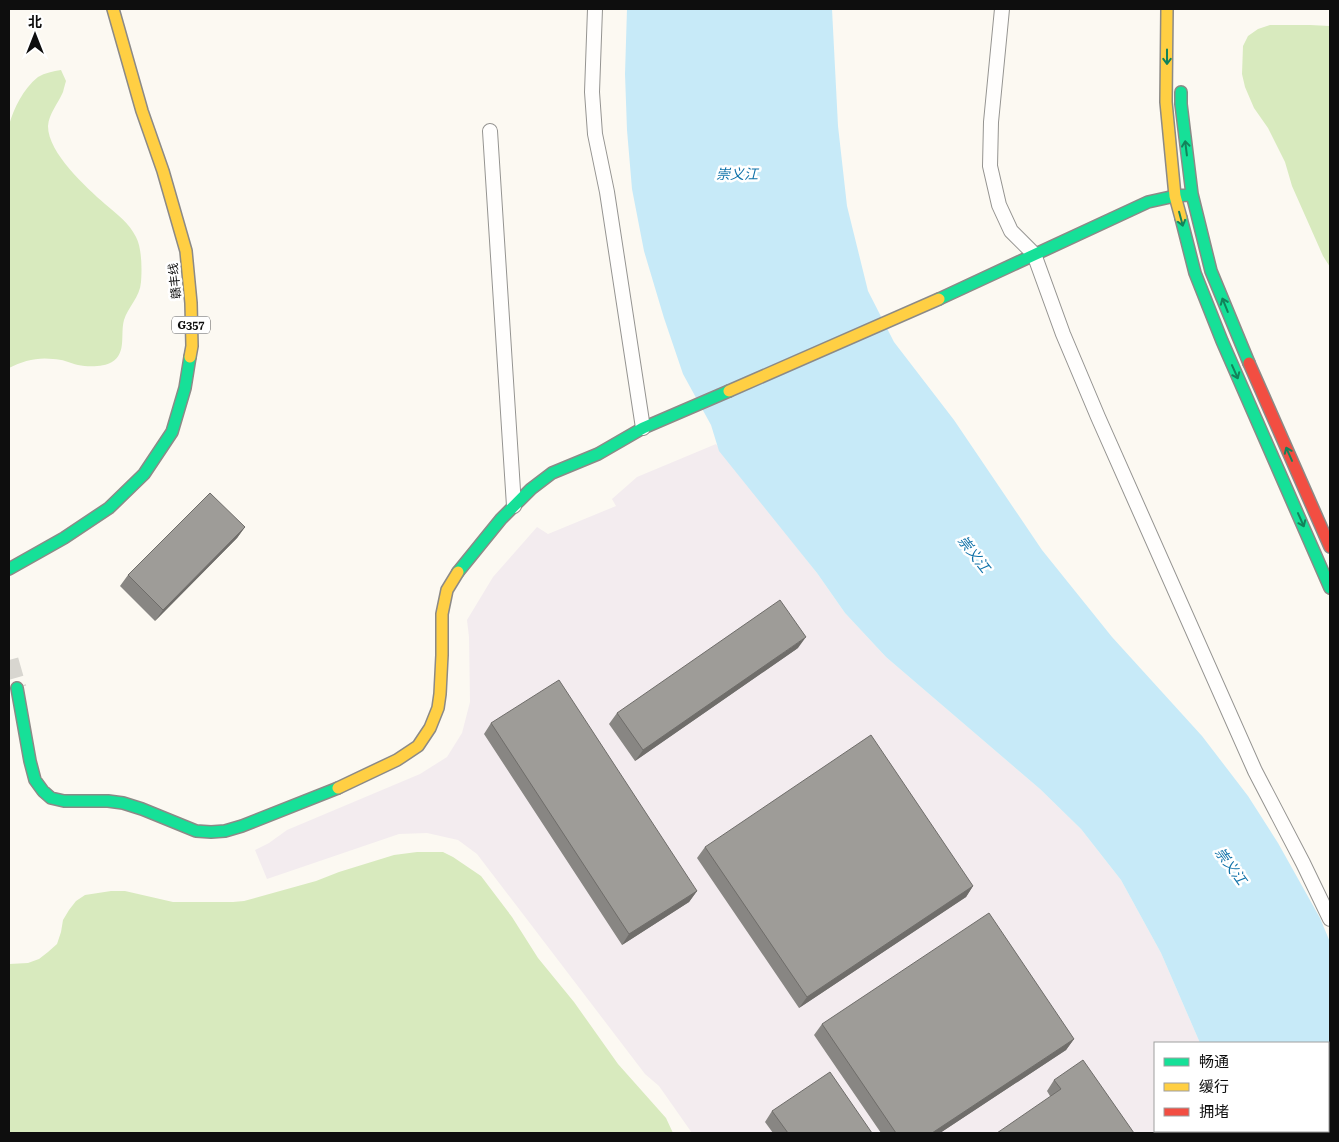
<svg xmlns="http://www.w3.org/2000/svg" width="1339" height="1142" font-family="'Roboto Serif','Noto Sans SC',serif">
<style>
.industrial{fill:#f3ecef}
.forest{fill:#d8eabe}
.water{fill:#c7eaf8}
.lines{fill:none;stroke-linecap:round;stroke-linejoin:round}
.secondary-tunnel{stroke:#d8d6d0;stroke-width:19;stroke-dasharray:19 9;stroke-linecap:butt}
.street-casing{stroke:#959491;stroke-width:16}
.fast-casing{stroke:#8c8a87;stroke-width:14}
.slow-casing{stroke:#8c8a87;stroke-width:14}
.jam-casing{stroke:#8c8a87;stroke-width:14}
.street{stroke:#fffefd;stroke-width:14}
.fast{stroke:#16e098;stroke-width:11}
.slow{stroke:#ffcf43;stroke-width:11}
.jam{stroke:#f24e42;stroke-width:11}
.wall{fill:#888683}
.shaded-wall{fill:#6f6d6a}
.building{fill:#9e9c98;stroke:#6f6d6a}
.oneway{stroke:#12825a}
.labels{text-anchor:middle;stroke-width:5;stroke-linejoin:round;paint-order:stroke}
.shield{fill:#fff;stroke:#565656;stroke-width:1}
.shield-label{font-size:11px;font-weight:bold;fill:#0e0e0e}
.street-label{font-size:12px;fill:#0e0e0e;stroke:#fff}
.water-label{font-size:14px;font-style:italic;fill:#0e71a8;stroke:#fff}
</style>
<rect width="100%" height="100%" fill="#fcf9f2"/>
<!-- industrial -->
<path class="industrial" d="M716,444L817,573L845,613L886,657L1040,789L1081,829L1121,880L1161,953L1200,1043H1155V1131H1235L1236,1133H692L659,1086L645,1074L477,854L458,840L427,833L399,834L267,879L255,850L269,843L287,830L420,774L447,757L462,733L470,702L469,637L467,620L493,577L537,527L548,534L616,506L612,499L637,477Z"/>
<!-- forest -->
<path class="forest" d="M1270,25H1310L1330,26V267L1323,256L1292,186L1285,162L1268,128L1254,108L1245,87L1242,74L1243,46L1248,36L1258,29Z
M61,70L66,81C65,84 64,88 63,92C58,104 49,113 48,126C48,153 86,187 105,204C117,214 129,223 136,237C142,248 142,270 141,282C140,297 128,307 124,320C120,334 127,353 112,362C104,367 88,367 78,365C70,363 62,359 53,359C37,357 23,361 9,368V125C14,108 23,89 38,77C45,73 53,71 61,70Z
M417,852H443L453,857L481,876L512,917L538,958L574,1002L618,1064L666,1118L673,1133H9V964L28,963L39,959L48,952L57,944L61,932L63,920L69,910L76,901L85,895L111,891H125L173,902H233L244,901L316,881L339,872L394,855Z"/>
<!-- water -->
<path class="water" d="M627,9H832L838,126L847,206L868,291L894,342L954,420L1042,550L1112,637L1202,736L1248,796L1278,843L1320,918L1330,942V1133H1236L1235,1131H1328V1043H1200L1161,953L1121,880L1081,829L1040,789L886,657L845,613L817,573L719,451L711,425L683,374L664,318L644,251L632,189L627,130L625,74Z"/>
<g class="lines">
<!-- secondary-tunnel -->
<path class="secondary-tunnel" d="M9,660L17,688"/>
<defs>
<path id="street" d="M595,9L592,92L595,134L607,192L643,428
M1002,9L991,122L990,166L999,205L1011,231L1034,254L1063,334L1098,417L1255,771L1303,863L1330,919
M490,131L514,506"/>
<path id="fast" d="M1181,92V104L1192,194L1211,271L1249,363
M1181,218L1195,273L1222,341L1330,588
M939,299L1148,202L1175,196L1189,195
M9,569L64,538L109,508L144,474L172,432L185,388L190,357
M458,572L501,519L531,489L552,473L598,454L643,428L729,391
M17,688L30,761L35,780L43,791L51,798L64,801H108L123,803L142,809L196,831L211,832L225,831L242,826L338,788"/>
<path id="slow" d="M113,9L142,111L163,171L186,251L191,303L192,346L190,357
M1167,9L1166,102L1175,196L1181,218
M729,391L939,299
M338,788L397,760L418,746L430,728L438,708L440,694L442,655V614L447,590L458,572"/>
<path id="jam" d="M1249,363L1330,547"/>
</defs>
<!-- street casing -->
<use href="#street" class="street-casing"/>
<!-- fast casing -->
<use href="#fast" class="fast-casing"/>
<!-- slow casing -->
<use href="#slow" class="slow-casing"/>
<!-- jam casing -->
<use href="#jam" class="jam-casing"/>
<!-- street -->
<use href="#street" class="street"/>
<!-- fast -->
<use href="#fast" class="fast"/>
<!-- slow -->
<use href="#slow" class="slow"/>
<!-- jam -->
<use href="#jam" class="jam"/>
</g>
<!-- wall -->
<path class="wall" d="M245,527L237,538L155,621L120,586L128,575Z
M798,648L635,761L609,724L617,713Z
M491,723L697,891L689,902L622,945L484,734Z
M705,847L973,886L966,897L799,1008L697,858Z
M822,1024L1074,1039L1066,1050L940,1133H881L814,1035Z
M1054,1080L1134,1133L1050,1096L1047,1091Z
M772,1111L872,1133H773L765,1122Z"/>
<!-- shaded-wall -->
<path class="shaded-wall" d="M245,527L237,538L155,621L163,610Z
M806,637L798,648L635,761L643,750Z
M973,886L966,897L799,1008L807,997Z
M697,891L689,902L622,945L629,934Z
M1074,1039L1066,1050L940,1133H932Z"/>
<!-- building -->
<path class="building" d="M210,493L245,527L163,610L128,575Z
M780,600L806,637L643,750L617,713Z
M559,680L697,891L629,934L491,723Z
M871,735L973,886L807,997L705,847Z
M989,913L1074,1039L932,1133H896L822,1024Z
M1083,1060L1134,1133H997L1061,1089L1054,1080Z
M830,1072L872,1133H788L772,1111Z"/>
<!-- one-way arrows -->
<defs><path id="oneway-shaft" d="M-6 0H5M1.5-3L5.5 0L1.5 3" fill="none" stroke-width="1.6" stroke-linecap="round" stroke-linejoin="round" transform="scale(1.25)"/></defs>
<g class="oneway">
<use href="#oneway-shaft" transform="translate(1167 57) rotate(90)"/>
<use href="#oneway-shaft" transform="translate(1186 148) rotate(-97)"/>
<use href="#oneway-shaft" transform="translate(1181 219) rotate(75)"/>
<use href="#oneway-shaft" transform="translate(1225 305) rotate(-112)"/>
<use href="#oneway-shaft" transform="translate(1235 372) rotate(66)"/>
<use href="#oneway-shaft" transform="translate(1289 454) rotate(-114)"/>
<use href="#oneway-shaft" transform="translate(1301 520) rotate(66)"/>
</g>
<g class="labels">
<!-- shield labels -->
<rect class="shield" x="172" y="316.5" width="38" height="17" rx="4"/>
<g class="shield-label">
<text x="191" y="329">G357</text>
</g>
<!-- street labels -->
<g class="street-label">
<text transform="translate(175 281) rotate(-96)" y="4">赣丰线</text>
</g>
<!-- water labels -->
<g class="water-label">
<text x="737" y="179">崇义江</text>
<text transform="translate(974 554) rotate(52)" y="5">崇义江</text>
<text transform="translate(1231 866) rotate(54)" y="5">崇义江</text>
</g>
</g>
<!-- border -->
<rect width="1339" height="1142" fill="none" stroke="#0e0e0e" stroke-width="20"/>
<!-- legend -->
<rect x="1154" y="1042" width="175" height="90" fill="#ffffff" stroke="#9f9f9f"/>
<rect x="1164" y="1058" width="25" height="8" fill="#16e098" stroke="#9f9f9f"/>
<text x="1199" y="1067" font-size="15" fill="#0e0e0e">畅通</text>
<rect x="1164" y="1083" width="25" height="8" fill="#ffcf43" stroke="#9f9f9f"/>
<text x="1199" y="1092" font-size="15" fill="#0e0e0e">缓行</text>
<rect x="1164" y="1108" width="25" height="8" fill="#f24e42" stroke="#9f9f9f"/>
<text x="1199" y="1117" font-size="15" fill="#0e0e0e">拥堵</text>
<!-- north arrow -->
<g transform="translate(35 35)" stroke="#ffffff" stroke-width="4" paint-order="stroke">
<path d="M0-4L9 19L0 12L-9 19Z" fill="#0e0e0e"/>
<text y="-8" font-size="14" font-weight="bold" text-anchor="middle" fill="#0e0e0e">北</text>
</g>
</svg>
